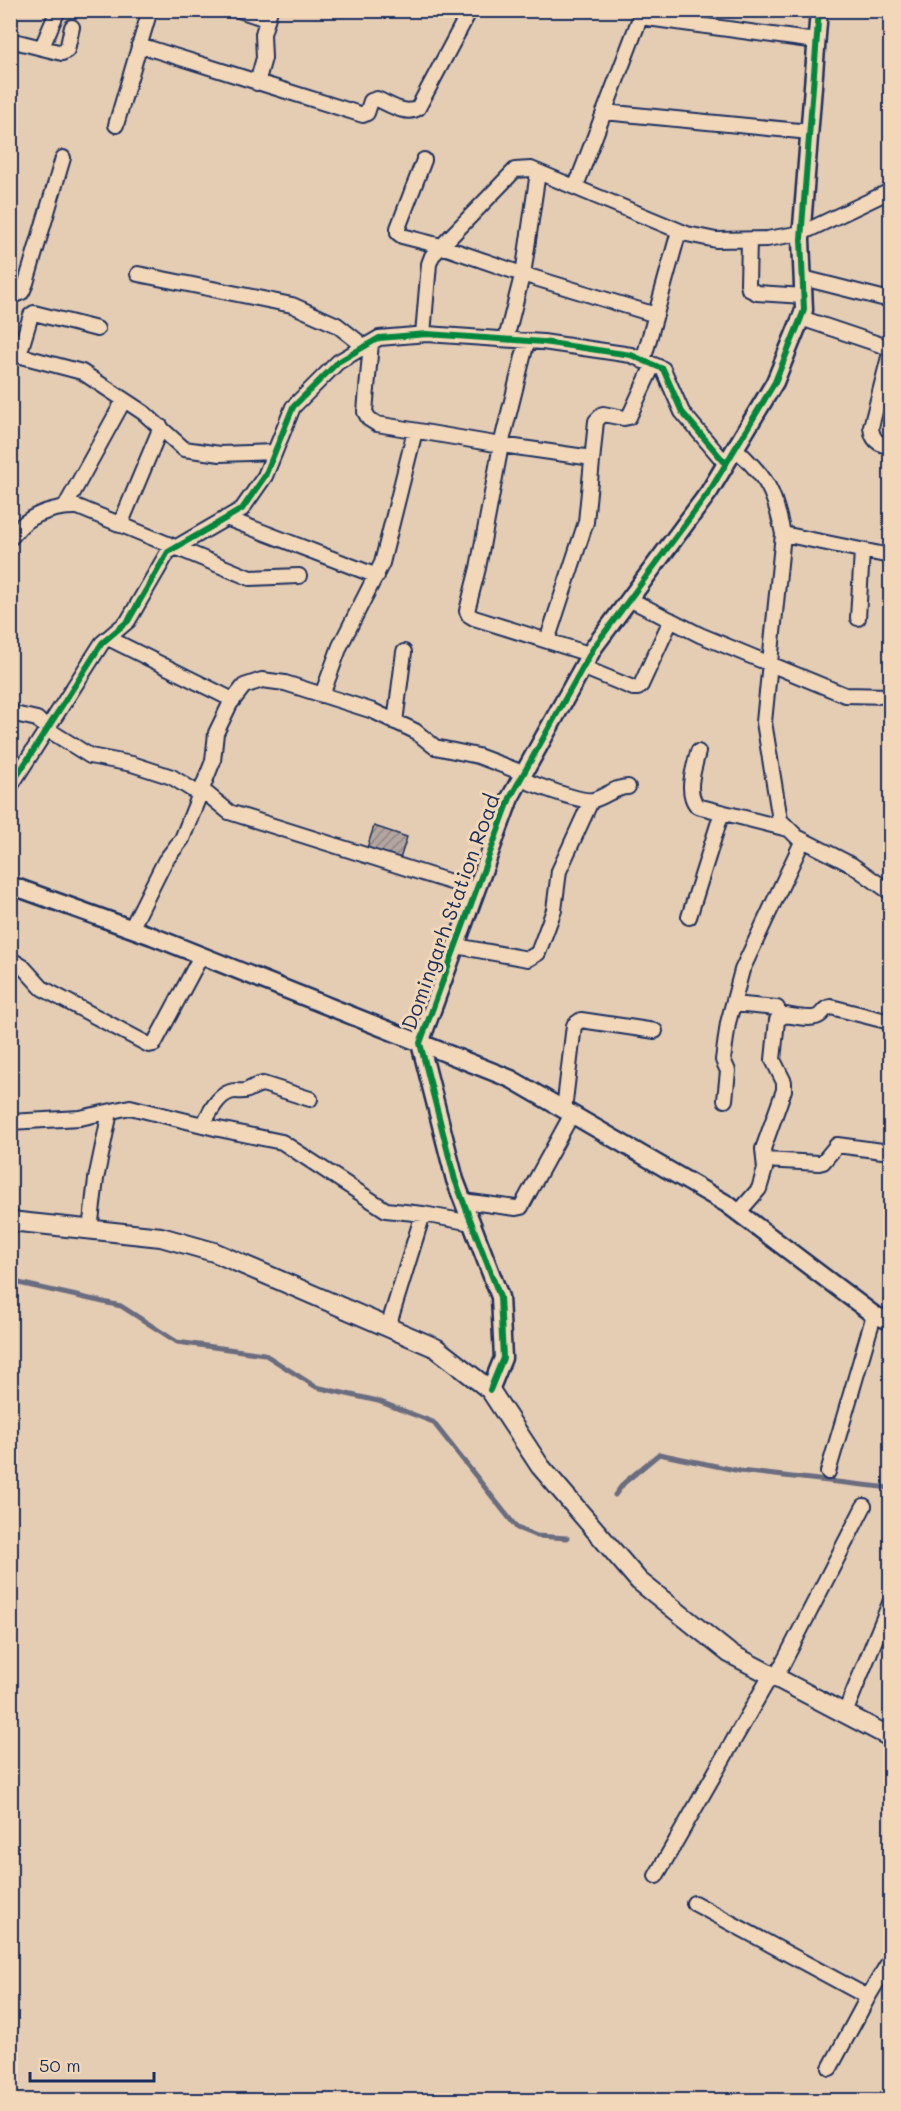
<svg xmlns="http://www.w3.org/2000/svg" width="901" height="2111" font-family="Mali,sans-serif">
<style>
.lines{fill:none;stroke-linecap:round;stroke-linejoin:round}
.stream{stroke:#6a6c7f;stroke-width:5}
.building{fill:url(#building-hatch);stroke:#1b2f5e;stroke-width:1.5}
.minor-casing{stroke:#1b2f5e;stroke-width:18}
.tertiary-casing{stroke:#1b2f5e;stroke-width:21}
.secondary-casing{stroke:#1b2f5e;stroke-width:22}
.minor{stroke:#f2d7b9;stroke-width:14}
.tertiary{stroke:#f2d7b9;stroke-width:16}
.secondary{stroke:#f2d7b9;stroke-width:18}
.cycleway-casing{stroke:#f2d7b9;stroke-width:10}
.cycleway{stroke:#00873e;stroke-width:6}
.labels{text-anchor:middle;stroke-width:6;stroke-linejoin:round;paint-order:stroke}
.street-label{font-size:21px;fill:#1b2f5e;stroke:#f2d7b9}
</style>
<defs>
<pattern id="building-hatch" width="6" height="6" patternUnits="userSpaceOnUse" patternTransform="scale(1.5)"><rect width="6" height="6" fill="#b3a59f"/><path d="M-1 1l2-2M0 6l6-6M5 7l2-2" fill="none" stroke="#918785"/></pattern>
</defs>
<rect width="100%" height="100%" fill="#e5cdb4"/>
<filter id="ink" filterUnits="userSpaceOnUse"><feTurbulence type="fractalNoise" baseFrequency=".0167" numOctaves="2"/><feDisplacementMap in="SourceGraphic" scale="12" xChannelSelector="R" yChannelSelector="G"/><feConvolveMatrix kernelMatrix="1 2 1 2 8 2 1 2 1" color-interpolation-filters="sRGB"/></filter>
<g filter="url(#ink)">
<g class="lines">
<!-- stream -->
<path class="stream" d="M10,1281L121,1306L177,1342L264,1354L316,1387L378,1401L433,1422L517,1528L537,1536L567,1538
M615,1495L624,1483L659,1454L740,1471L890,1488"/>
</g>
<!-- building -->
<path class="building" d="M374,826L407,837L399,862L366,851Z"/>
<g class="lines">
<defs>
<path id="minor" d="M239,10L266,19
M640,17L816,41
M10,40L62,53L67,50L72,27
M139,45L363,115L367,113L371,101L377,99C389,104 406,116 418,108L470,10
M42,47L58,10
M257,83L264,58L263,34L270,10
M604,112L810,132
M116,125L150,10
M424,160L398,228V233L402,236L441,246L522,274L656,315
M576,186L643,10
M749,240L748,284L749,289L757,293L804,296
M138,274L292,305L337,325L365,347
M803,278L890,300
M10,297L22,292L26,283L63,158
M801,318L890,348
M423,334L429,264L432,256L515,170L531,169L687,234L716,240L767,239L802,233L890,191
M506,339L524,268L538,172
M527,341L501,445L478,568L467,611L469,615L474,618L589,654
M371,343L365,412L369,419L377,424L501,445L592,458
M10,353L82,372L144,413L184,449L220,454L274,452
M890,353L871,427C872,439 878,445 890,446
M19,355L31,315L34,313L97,329
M643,361L679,231
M735,448C768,479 774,490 783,534L764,722L780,820L797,837L852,865L890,892
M65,507L124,400
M226,518L377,576
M120,525L161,427
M783,534L890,556
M10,538C14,535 16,531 20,527C34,513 58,506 78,507L250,578L299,576
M629,599L700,635L845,695L890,696
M858,618L862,551
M108,638L233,700
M547,641L586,522L596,421L603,414L624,418L629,417L653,365
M582,667L633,688H638L641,685L671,620
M322,695L340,646L382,563L415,431
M10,713L37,719L47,729L90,756L132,764L172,777L199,794
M395,722L404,652
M698,752C694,769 685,791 697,806L788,829
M520,779C535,784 580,803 593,800C606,797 614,787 628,787
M10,787L102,643L128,621L168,552L242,509L265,476L293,407L338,362L379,338L427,334L543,342L631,355L663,369L682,412L726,464
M201,789L229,812L476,890
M689,917L722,812
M131,929L165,861L182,839L213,761L216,733L230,704L244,686L262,680L285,683L373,711L415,731L435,747L478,756L523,773
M456,946L528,959L538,953L554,910L559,871L591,801
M10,959L23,967L42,988L149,1045L154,1044L201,956
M733,1004L777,1008
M725,1100L728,1071L723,1060L725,1045L728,1023L742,970L803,840
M564,1110L574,1025L581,1020L655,1031
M10,1122L80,1118L130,1107L219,1129L282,1142L386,1210L423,1214L472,1223
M203,1125C209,1114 217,1096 230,1092C235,1090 240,1092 245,1091C251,1089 255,1085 263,1084L310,1099
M764,1160L819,1163L823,1162L837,1145L890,1152
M463,1201L516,1208L521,1207L572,1114
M738,1213L759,1189L765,1169L763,1149L784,1090V1082L773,1060L777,1020L785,1015C793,1016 813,1021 820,1015C825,1011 824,1008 831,1007L890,1022
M90,1230L96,1179L110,1112
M388,1327L423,1214
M828,1472L874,1315
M776,1677L864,1506
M845,1713L890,1603
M656,1876L771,1675
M694,1903L868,1997
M830,2068L868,1997L890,1960"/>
<path id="tertiary" d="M10,885L152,936L511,1079L727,1204L874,1315L890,1321
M490,1390L503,1358L500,1297L455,1180L420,1043L510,798L594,647L709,492L775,382L801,318L804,310L801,239L819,10"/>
<path id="secondary" d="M10,1221L161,1237L214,1252L436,1348L490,1390L540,1466L639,1581L729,1653L890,1737"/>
</defs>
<!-- minor casing -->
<use href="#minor" class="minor-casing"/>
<!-- tertiary casing -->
<use href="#tertiary" class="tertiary-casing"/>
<!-- secondary casing -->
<use href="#secondary" class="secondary-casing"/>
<!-- minor -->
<use href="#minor" class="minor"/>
<!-- tertiary -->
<use href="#tertiary" class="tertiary"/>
<!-- secondary -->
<use href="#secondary" class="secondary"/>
<defs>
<path id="cycleway" d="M10,787L102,643L128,621L168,552L242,509L265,476L293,407L338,362L379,338L427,334L543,342L631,355L663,369L682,412L726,464
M490,1390L503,1358L500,1297L455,1180L420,1043L510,798L594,647L709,492L775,382L801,318L804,310L801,239L819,10"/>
</defs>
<!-- cycleway casing -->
<use href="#cycleway" class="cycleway-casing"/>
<!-- cycleway -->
<use href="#cycleway" class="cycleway"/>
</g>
</g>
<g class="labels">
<!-- street labels -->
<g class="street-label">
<text transform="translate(451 912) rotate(-70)" y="7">Domingarh Station Road</text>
</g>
</g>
<!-- margin -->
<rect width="901" height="2111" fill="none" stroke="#f2d7b9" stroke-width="36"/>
<rect x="18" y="18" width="865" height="2075" fill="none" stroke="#1b2f5e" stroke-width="2" filter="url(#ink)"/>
<!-- scale -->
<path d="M30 2072v9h124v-9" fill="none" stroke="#1b2f5e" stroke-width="3"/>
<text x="39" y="2072" font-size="18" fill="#1b2f5e" stroke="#f2d7b9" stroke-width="4.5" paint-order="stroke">50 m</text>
</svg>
